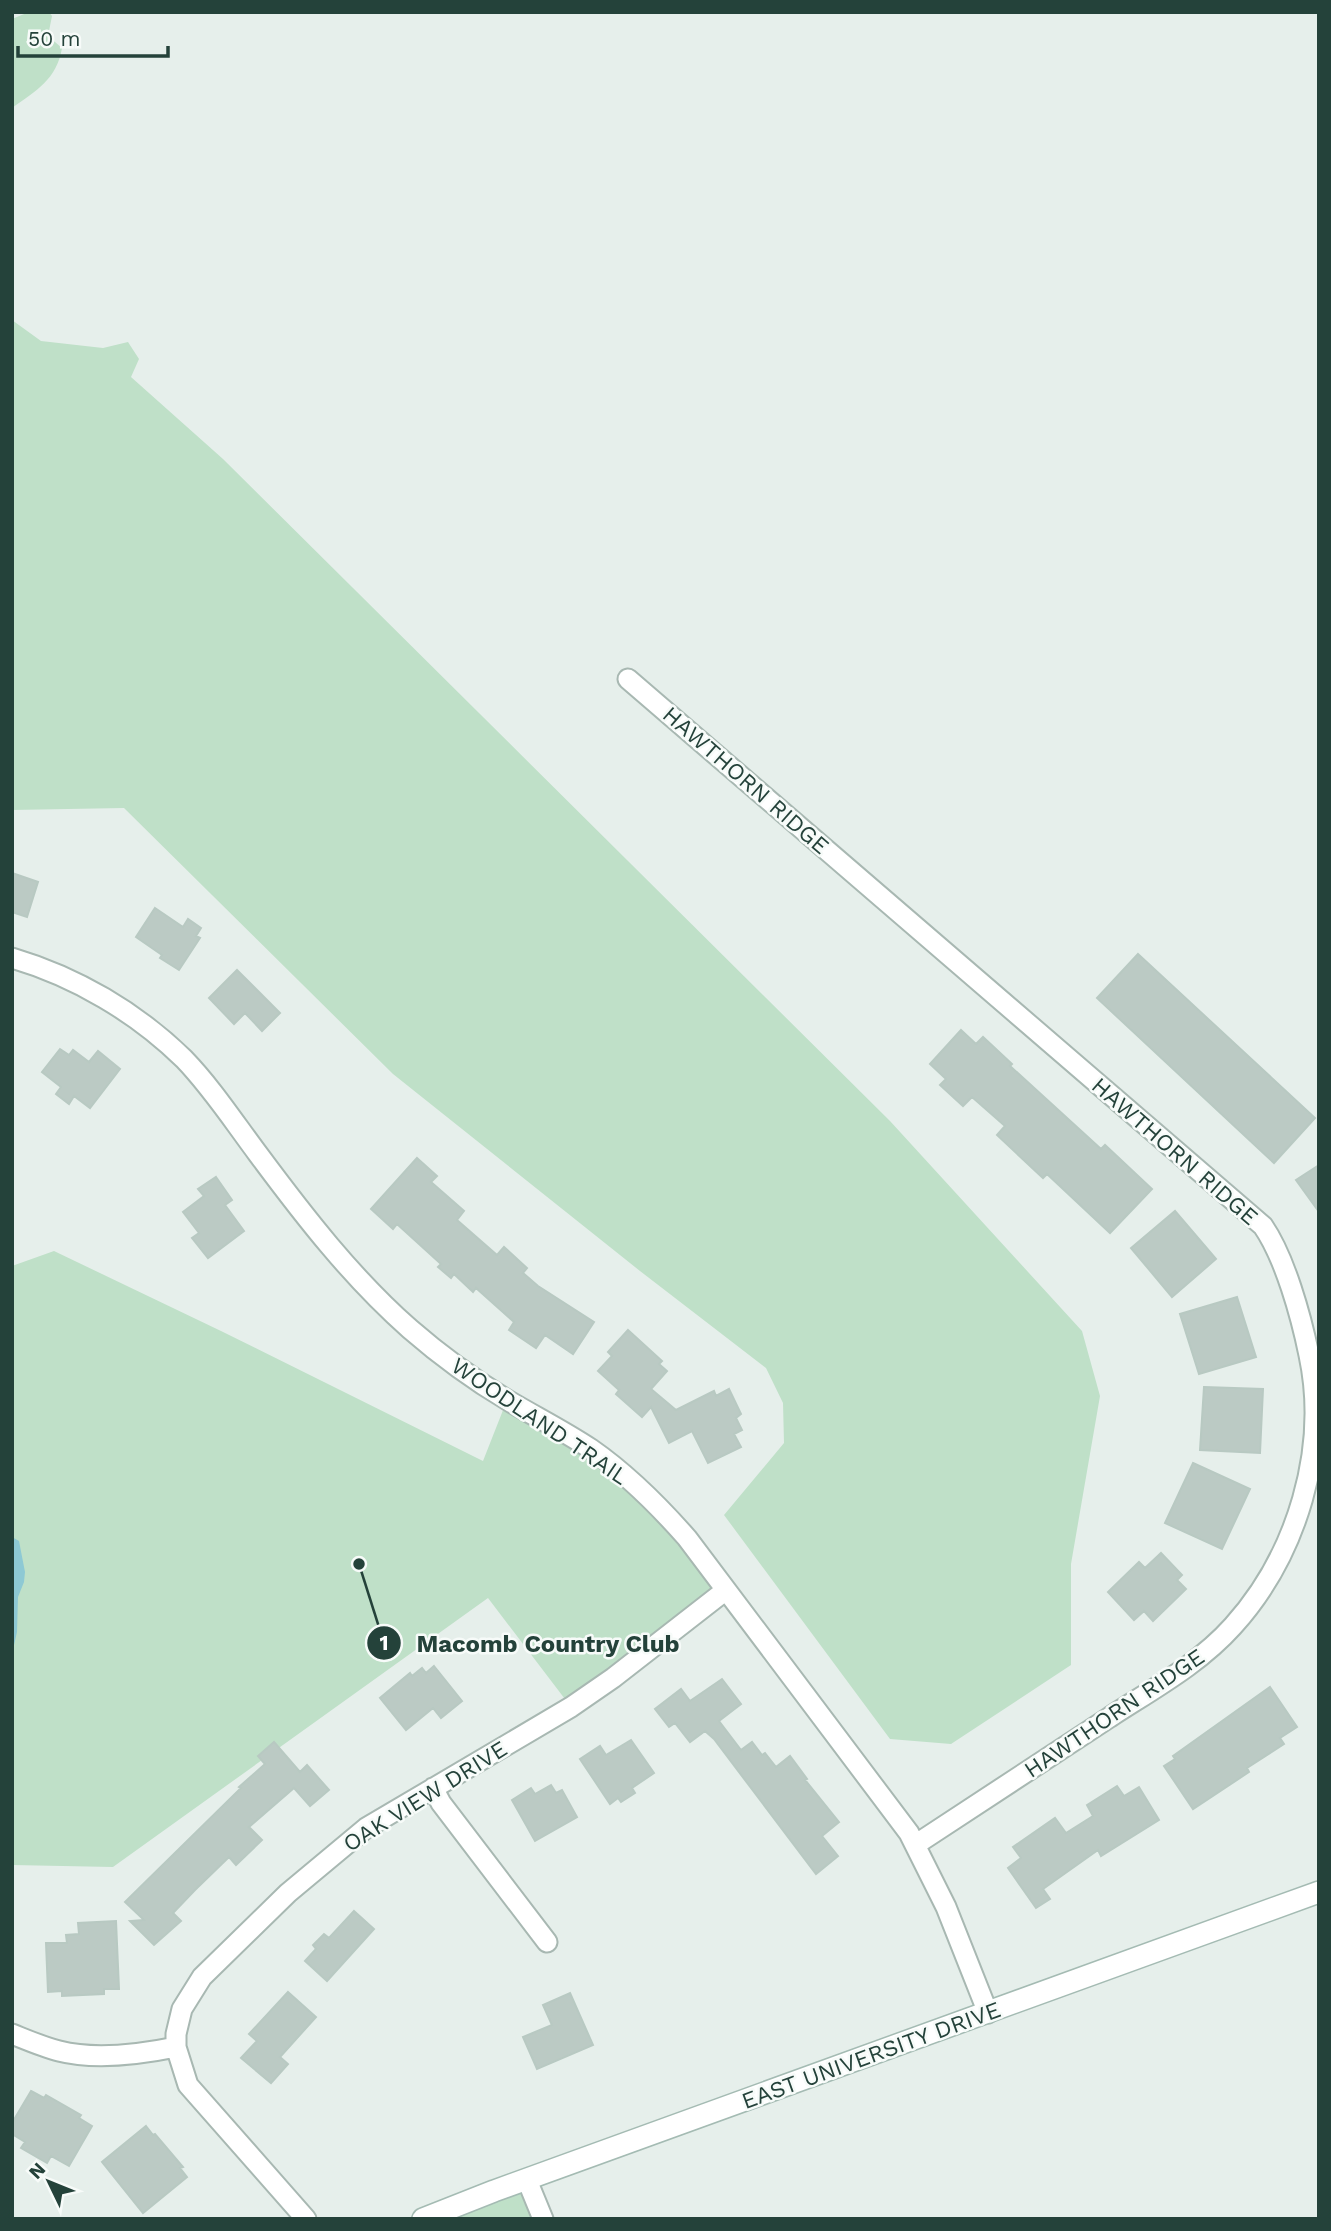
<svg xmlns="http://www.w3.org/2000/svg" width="1331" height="2231" font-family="'Work Sans',sans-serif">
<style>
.green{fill:#bfe0c8}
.water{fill:#8ec9d4}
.building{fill:#bbcac4;stroke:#b8c9c2;stroke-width:2}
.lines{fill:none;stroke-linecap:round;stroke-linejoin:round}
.street-casing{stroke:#a8b8b2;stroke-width:23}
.secondary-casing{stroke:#a4bbb3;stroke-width:24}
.street{stroke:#fff;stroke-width:19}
.secondary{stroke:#fff;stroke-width:21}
.labels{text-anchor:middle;stroke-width:5;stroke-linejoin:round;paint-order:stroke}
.street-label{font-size:23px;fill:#24423a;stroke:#f7fbf9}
.leader{fill:none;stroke:#24423a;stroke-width:2.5}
.callout-dot{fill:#24423a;stroke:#f7fbf9;stroke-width:2.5}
.mark-label{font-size:21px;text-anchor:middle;font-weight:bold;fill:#fff}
.callout-label{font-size:24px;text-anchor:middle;font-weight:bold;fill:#24423a;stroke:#f7fbf9;stroke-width:5;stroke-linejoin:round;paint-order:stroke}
</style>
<rect width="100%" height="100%" fill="#e6efeb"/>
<!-- green -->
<path class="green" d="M29,12H49L52,16L48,36L62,48C57,79 36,91 12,108V19Z
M12,320L41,341L103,348L128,342L139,359L131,377L223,459L890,1121L1082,1331L1100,1396L1071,1564V1665L951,1744L890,1739L724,1515L784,1443L783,1403L766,1368L640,1271L393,1074L124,808L12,810Z
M54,1251L221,1331L483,1461L507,1400L593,1450L726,1590L571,1707L488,1598L113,1867L12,1865V1266Z
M527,2180L543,2219H423Z"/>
<!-- water -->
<path class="water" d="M12,1537L19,1541L25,1572L24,1582L18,1597L17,1632L12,1654Z"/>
<!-- building -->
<path class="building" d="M12,873L38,882L27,917L12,912Z
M155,908L183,927L188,919L201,928L196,936L200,938L179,970L160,958L162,955L136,937Z
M1138,954L1315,1118L1274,1163L1097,998Z
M237,970L280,1013L262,1031L245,1013L234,1024L209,998Z
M961,1030L976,1044L983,1037L1012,1064L1010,1066L1101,1149L1105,1145L1152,1189L1110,1233L1047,1174L1043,1178L997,1135L1005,1126L972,1097L963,1106L940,1085L946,1079L930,1064Z
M60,1049L69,1055L73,1050L89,1062L98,1051L120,1069L90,1108L74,1096L69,1104L56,1094L61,1087L42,1072Z
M417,1158L437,1176L431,1182L464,1211L457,1220L497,1255L504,1247L527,1268L523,1273L538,1286L594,1322L573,1354L545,1335L536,1348L509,1330L514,1322L476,1288L473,1292L454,1274L451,1278L438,1267L441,1264L397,1224L393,1229L371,1209Z
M1319,1165V1212L1296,1180Z
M216,1177L232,1200L225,1205L244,1231L208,1258L192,1238L199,1233L183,1212L204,1196L198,1189Z
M1175,1211L1216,1259L1172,1297L1131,1248Z
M1237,1297L1256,1357L1199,1374L1180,1314Z
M628,1330L662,1361L659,1364L667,1371L651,1389L676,1410L714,1391L716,1396L729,1389L741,1414L736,1418L742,1430L734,1434L741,1447L708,1463L692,1431L669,1443L651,1407L642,1417L616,1394L619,1390L598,1371L612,1356L608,1352Z
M1204,1387L1263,1389L1260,1453L1200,1450Z
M1193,1463L1250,1489L1222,1549L1165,1523Z
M1161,1553L1182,1575L1177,1580L1186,1589L1153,1621L1144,1611L1134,1620L1108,1592L1139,1562L1145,1568Z
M434,1666L462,1701L441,1718L433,1708L406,1730L380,1698L410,1673L412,1676L422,1668L426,1673Z
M722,1679L741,1704L719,1721L741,1750L752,1742L762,1755L765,1753L776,1767L790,1756L807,1779L805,1780L839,1822L822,1836L838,1856L816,1874L714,1739L705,1731L690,1742L675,1723L669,1727L655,1709L681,1689L690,1701Z
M1270,1687L1297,1727L1280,1738L1284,1744L1247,1768L1249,1772L1193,1809L1164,1766L1175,1759L1173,1756Z
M631,1740L654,1773L632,1788L635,1793L621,1802L618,1798L610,1804L580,1759L600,1746L606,1755Z
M274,1742L300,1772L307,1765L329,1790L310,1806L294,1788L249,1827L262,1840L236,1865L229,1857L195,1890L173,1913L181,1921L154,1945L130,1921L144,1920L125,1902L241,1788L239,1787L265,1764L258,1756Z
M551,1785L556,1793L562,1790L577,1817L535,1841L512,1800L531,1788L535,1794Z
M1117,1786L1124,1796L1139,1787L1159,1820L1101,1856L1098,1850L1043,1889L1050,1899L1036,1908L1008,1868L1021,1858L1013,1847L1055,1818L1066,1833L1093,1816L1087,1805Z
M354,1911L374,1929L327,1981L305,1961L316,1949L313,1945L324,1934L329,1938Z
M116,1921L119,1989H104V1994L62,1996V1991L48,1992L46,1943H67L66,1935L79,1934L78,1923Z
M288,1992L316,2017L280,2057L288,2064L271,2083L241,2058L257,2041L249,2034Z
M570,1993L593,2045L537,2069L523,2037L552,2025L543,2005Z
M31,2091L44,2098L46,2095L81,2115L79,2118L92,2126L69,2166L51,2156L47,2163L21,2148L25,2142L12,2134V2123Z
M146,2126L153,2135L155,2134L183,2167L180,2168L187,2177L143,2213L102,2162Z"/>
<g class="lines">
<defs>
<path id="street" d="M628,679L1263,1226C1285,1258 1301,1316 1309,1355C1329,1449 1297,1555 1233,1626C1199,1664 1153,1689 1110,1717C1045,1760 980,1803 915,1845
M12,958C76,977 136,1012 184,1059C212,1088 234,1122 258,1154C304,1216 352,1278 410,1329C441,1356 474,1380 509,1401C536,1417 564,1431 591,1449C627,1474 658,1505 687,1538L909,1833L946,1907L988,2013
M433,1788L441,1803L547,1942
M12,2034C27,2040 43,2047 59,2051C94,2060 142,2054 176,2047
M527,2180L543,2219
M306,2219L188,2085L176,2047V2034L182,2009L202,1977L288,1893L366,1828L571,1707L613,1678L726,1590"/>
<path id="secondary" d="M423,2219L494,2191L1319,1892"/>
</defs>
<!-- street casing -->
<use href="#street" class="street-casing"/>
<!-- secondary casing -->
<use href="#secondary" class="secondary-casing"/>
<!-- street -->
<use href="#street" class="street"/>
<!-- secondary -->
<use href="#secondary" class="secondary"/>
</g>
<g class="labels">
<!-- street labels -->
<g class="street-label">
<text transform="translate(746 780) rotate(41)" y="8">HAWTHORN RIDGE</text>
<text transform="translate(1175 1151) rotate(41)" y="8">HAWTHORN RIDGE</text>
<text transform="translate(540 1421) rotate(34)" y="8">WOODLAND TRAIL</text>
<text transform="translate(1114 1713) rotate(-34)" y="8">HAWTHORN RIDGE</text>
<text transform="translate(425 1796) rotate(-32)" y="8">OAK VIEW DRIVE</text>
<text transform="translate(871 2055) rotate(-20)" y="8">EAST UNIVERSITY DRIVE</text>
</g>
</g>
<!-- callouts -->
<path class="leader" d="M359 1564L384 1643"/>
<g class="callout-dot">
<circle cx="359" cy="1564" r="7"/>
<circle cx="384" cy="1643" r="18"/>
</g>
<g class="mark-label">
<text x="384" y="1650">1</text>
</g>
<g class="callout-label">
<text x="548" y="1652">Macomb Country Club</text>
</g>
<!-- border -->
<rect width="1331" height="2231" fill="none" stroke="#24423a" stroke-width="28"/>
<!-- north arrow -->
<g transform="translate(49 2182) rotate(313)" stroke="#f7fbf9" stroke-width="5" paint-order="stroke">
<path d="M0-5L12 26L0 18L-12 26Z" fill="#24423a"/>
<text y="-10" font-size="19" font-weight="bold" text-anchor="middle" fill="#24423a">N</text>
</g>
<!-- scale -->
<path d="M18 46v10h150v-10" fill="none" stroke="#24423a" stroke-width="3.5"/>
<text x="28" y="46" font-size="21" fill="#24423a" stroke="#f7fbf9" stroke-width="5" paint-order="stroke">50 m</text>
</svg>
